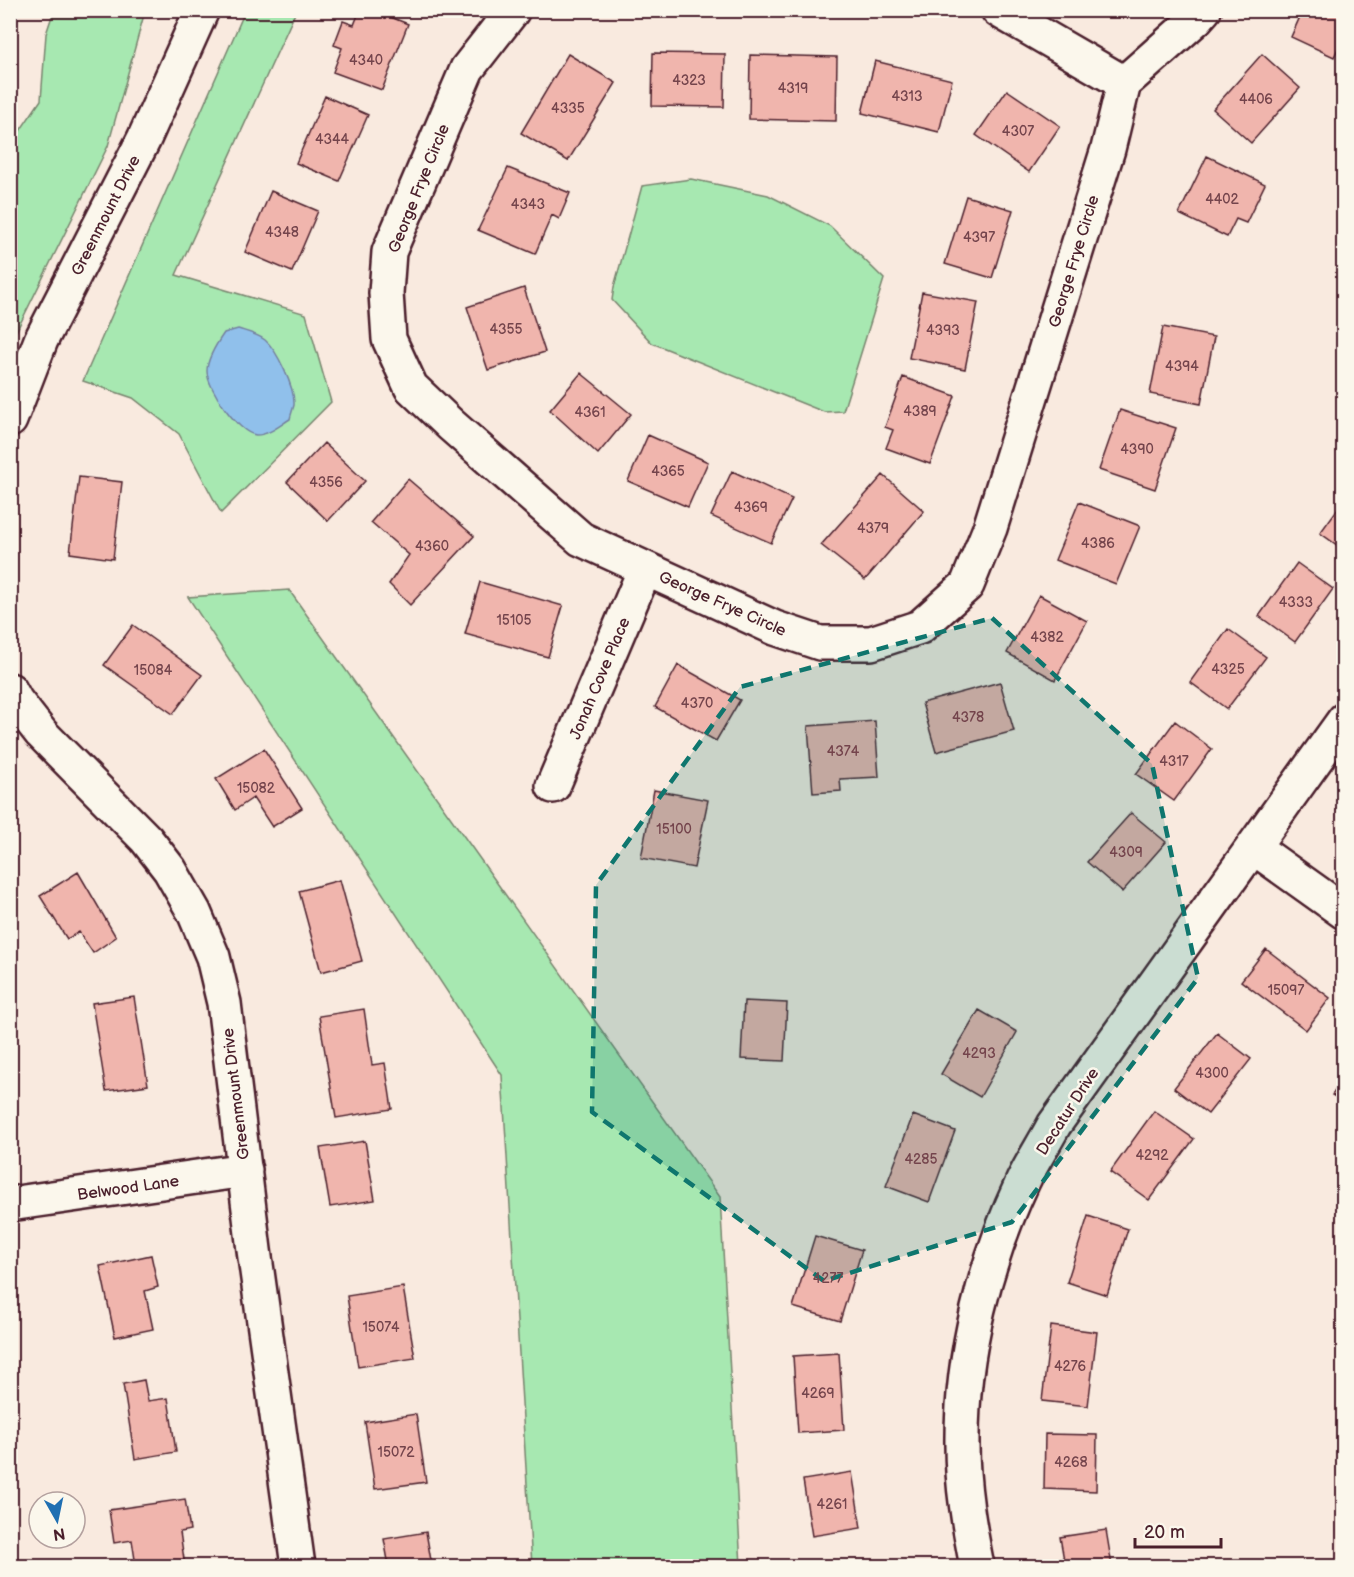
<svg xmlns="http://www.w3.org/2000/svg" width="1354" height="1577" font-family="'Balsamiq Sans',sans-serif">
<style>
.green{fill:#a7e8b1;stroke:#78846e;stroke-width:1.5}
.water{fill:#90c0eb;stroke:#74809e;stroke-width:1.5}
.building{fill:#f0b5ad;stroke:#4a1f2b;stroke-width:1.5}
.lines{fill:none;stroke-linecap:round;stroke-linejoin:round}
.minor-casing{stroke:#4a1f2b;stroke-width:38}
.minor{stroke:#fbf7ec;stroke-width:33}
.marked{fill:#0f766e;fill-opacity:0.2;stroke:#0f766e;stroke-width:4.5;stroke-dasharray:12 8;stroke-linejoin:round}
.labels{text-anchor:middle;stroke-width:5;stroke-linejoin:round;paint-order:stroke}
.number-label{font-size:14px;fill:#74444c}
.street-label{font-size:16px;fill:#4a1f2b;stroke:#fbf7ec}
</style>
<rect width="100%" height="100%" fill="#f9eadf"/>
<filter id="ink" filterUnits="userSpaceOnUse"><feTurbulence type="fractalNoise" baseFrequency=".0167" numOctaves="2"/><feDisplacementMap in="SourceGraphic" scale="12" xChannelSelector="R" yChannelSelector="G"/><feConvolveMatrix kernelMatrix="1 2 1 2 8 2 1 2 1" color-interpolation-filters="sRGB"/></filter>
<g filter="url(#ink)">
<!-- green -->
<path class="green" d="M54,10L145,11L108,146L16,332H11V144L41,100L46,34Z
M245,11H296L176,275L306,314L331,402L221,513L179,434L133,398L83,381Z
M691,179L768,195L830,226L884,279L843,411L824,412L652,343L612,300L614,287L642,186Z
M289,590L720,1197L741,1566H532L502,1075L188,597Z"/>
<!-- water -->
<path class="water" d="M238,329C247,332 257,334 265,340C277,350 295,388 294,405C293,409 291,414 290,419C280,425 269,435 256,435C239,434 207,388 207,371C207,359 217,343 224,333Z"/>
<!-- building -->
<path class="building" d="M360,10H373L408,24L382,90L333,72L342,48L334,45L343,21L354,25Z
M1303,10H1344V36L1334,57L1291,37Z
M653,53L725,54L724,107L652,106Z
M568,54L616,83L568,161L521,133Z
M1262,54L1300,88L1251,143L1213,109Z
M750,55L837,57L836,121L749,119Z
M875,61L952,80L939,132L862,113Z
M1007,90L1060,126L1029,172L976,135Z
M325,96L368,115L339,181L296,163Z
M1207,156L1265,184L1246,223L1236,219L1227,237L1179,214Z
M508,168L570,193L559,219L552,215L535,254L478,230Z
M271,191L318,211L292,272L245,252Z
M966,196L1013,210L992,278L945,264Z
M524,288L545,352L488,370L467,307Z
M922,292L978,302L965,369L909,358Z
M1163,327L1214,337L1201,404L1150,394Z
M581,373L631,414L598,454L550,410Z
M903,377L955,396L930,464L886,448L893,430L885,427Z
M1120,410L1176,428L1155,489L1099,470Z
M648,435L708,462L688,507L628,481Z
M324,443L365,481L328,521L287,482Z
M732,471L792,499L771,543L711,516Z
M883,475L924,511L865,580L821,545Z
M79,477L122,482L113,559L70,553Z
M408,479L474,536L410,605L389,584L409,555L371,522Z
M1344,500V550L1320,533Z
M1079,502L1140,526L1116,584L1055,560Z
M1297,563L1333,589L1295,642L1259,616Z
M480,582L563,606L548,657L465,634Z
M1039,595L1087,621L1055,680L1007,653Z
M133,625L202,675L173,714L104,665Z
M1228,629L1266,657L1227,709L1190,682Z
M678,665L740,700L716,741L655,707Z
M1000,682L1014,731L936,752L922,703Z
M875,721L879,777L840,779L841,791L813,793L808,726Z
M1175,721L1212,749L1174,801L1136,774Z
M264,749L302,808L272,827L253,798L235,810L216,779Z
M654,790L708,800L694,868L641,858Z
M1131,813L1166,842L1122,892L1087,862Z
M78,872L116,937L93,953L79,932L67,939L40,896Z
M340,880L362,961L321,972L299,891Z
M1266,949L1330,998L1306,1030L1241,981Z
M134,997L148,1085L106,1091L92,1003Z
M744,1001L787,1003L784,1061L741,1059Z
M364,1009L372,1065L385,1063L392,1109L336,1118L319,1016Z
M979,1010L1017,1032L980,1097L941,1074Z
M1217,1033L1251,1059L1208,1114L1174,1088Z
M1344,1078V1102L1332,1095Z
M1154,1111L1194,1139L1149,1200L1110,1172Z
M913,1115L955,1131L929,1202L886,1186Z
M365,1141L375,1200L330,1207L320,1148Z
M1088,1216L1128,1229L1107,1295L1067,1282Z
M815,1236L862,1250L840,1321L793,1307Z
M151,1255L158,1287L145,1291L153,1329L115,1337L100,1266Z
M403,1287L415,1358L358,1367L347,1296Z
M1051,1326L1097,1332L1088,1406L1042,1401Z
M839,1353L844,1430L798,1433L793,1356Z
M144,1380L148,1401L168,1398L176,1452L135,1459L123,1384Z
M416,1414L426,1482L375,1489L365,1422Z
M1045,1434L1097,1435L1096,1491L1044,1489Z
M852,1472L861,1528L812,1536L803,1480Z
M185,1499L190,1530L180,1532L185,1566H136L132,1540L114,1543L109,1510Z
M1106,1530L1112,1566H1065L1060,1537Z
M426,1532L432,1566H389L384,1539Z"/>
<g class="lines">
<defs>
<path id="minor" d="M513,10L467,69L389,252L386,293L389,339L411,387L451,425L581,539L775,628L820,643H871L920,627L967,585L990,528L1108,149L1124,83L1196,19L1204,10
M998,10L1124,83
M10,420L41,340L144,139L202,10
M10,690L16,701L41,733L146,839L170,870L194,912L213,957L224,1003L254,1250L298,1566
M553,786L645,569
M1253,847L1344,912
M10,1204L245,1170
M977,1566C969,1526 962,1486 962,1445C961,1354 985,1262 1023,1181C1032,1162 1044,1144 1054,1125L1344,720"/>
</defs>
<!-- minor casing -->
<use href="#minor" class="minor-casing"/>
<!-- minor -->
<use href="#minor" class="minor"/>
</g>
</g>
<!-- marked area -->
<path class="marked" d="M992,618L1152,764L1198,978L1012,1222L824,1281L592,1112L596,885L740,687Z"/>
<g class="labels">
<!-- number labels -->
<g class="number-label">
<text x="366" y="65">4340</text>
<text x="689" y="85">4323</text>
<text x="793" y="93">4319</text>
<text x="907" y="101">4313</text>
<text x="1256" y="104">4406</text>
<text x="568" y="113">4335</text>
<text x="1018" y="136">4307</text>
<text x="332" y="144">4344</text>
<text x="1222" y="204">4402</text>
<text x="528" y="209">4343</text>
<text x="282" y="237">4348</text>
<text x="979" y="242">4397</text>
<text x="506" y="334">4355</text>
<text x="943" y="335">4393</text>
<text x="1182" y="371">4394</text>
<text x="920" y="416">4389</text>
<text x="590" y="417">4361</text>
<text x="1137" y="454">4390</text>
<text x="668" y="476">4365</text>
<text x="326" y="487">4356</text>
<text x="751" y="512">4369</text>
<text x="873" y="533">4379</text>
<text x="1098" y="548">4386</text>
<text x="432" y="551">4360</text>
<text x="1296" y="607">4333</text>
<text x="514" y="625">15105</text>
<text x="1047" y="642">4382</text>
<text x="1228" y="674">4325</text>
<text x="153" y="675">15084</text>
<text x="697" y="708">4370</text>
<text x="968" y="722">4378</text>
<text x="843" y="756">4374</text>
<text x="1174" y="766">4317</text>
<text x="256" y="793">15082</text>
<text x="674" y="834">15100</text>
<text x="1126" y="857">4309</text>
<text x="1286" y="995">15097</text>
<text x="979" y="1058">4293</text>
<text x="1212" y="1078">4300</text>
<text x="1152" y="1160">4292</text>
<text x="921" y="1164">4285</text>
<text x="828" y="1283">4277</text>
<text x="381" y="1332">15074</text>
<text x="1070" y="1371">4276</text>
<text x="818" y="1398">4269</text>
<text x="396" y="1457">15072</text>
<text x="1071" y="1467">4268</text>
<text x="832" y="1509">4261</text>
</g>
<!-- street labels -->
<g class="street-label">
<text transform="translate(418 188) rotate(-68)" y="6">George Frye Circle</text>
<text transform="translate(105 215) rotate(-63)" y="6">Greenmount Drive</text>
<text transform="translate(1073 261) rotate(-73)" y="6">George Frye Circle</text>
<text transform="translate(723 603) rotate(24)" y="6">George Frye Circle</text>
<text transform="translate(599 678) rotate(-67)" y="6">Jonah Cove Place</text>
<text transform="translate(235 1094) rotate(-97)" y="6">Greenmount Drive</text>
<text transform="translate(1067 1111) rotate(-57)" y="6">Decatur Drive</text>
<text transform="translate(128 1187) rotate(-8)" y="6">Belwood Lane</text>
</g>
</g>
<!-- margin -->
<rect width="1354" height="1577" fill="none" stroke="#fbf7ec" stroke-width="36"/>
<rect x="18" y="18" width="1318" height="1541" fill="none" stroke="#4a1f2b" stroke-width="2" filter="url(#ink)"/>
<!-- north arrow -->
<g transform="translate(57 1520) rotate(171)"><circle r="28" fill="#fbf7ec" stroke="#b4a19f" stroke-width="1.5"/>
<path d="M0-4.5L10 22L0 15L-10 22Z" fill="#1f6fb2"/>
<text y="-9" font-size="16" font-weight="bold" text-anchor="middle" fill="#4a1f2b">N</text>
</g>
<!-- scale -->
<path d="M1135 1538v9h86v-9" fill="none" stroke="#4a1f2b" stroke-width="3"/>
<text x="1144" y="1538" font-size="18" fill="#4a1f2b" stroke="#fbf7ec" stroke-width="4.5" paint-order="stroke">20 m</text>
</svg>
